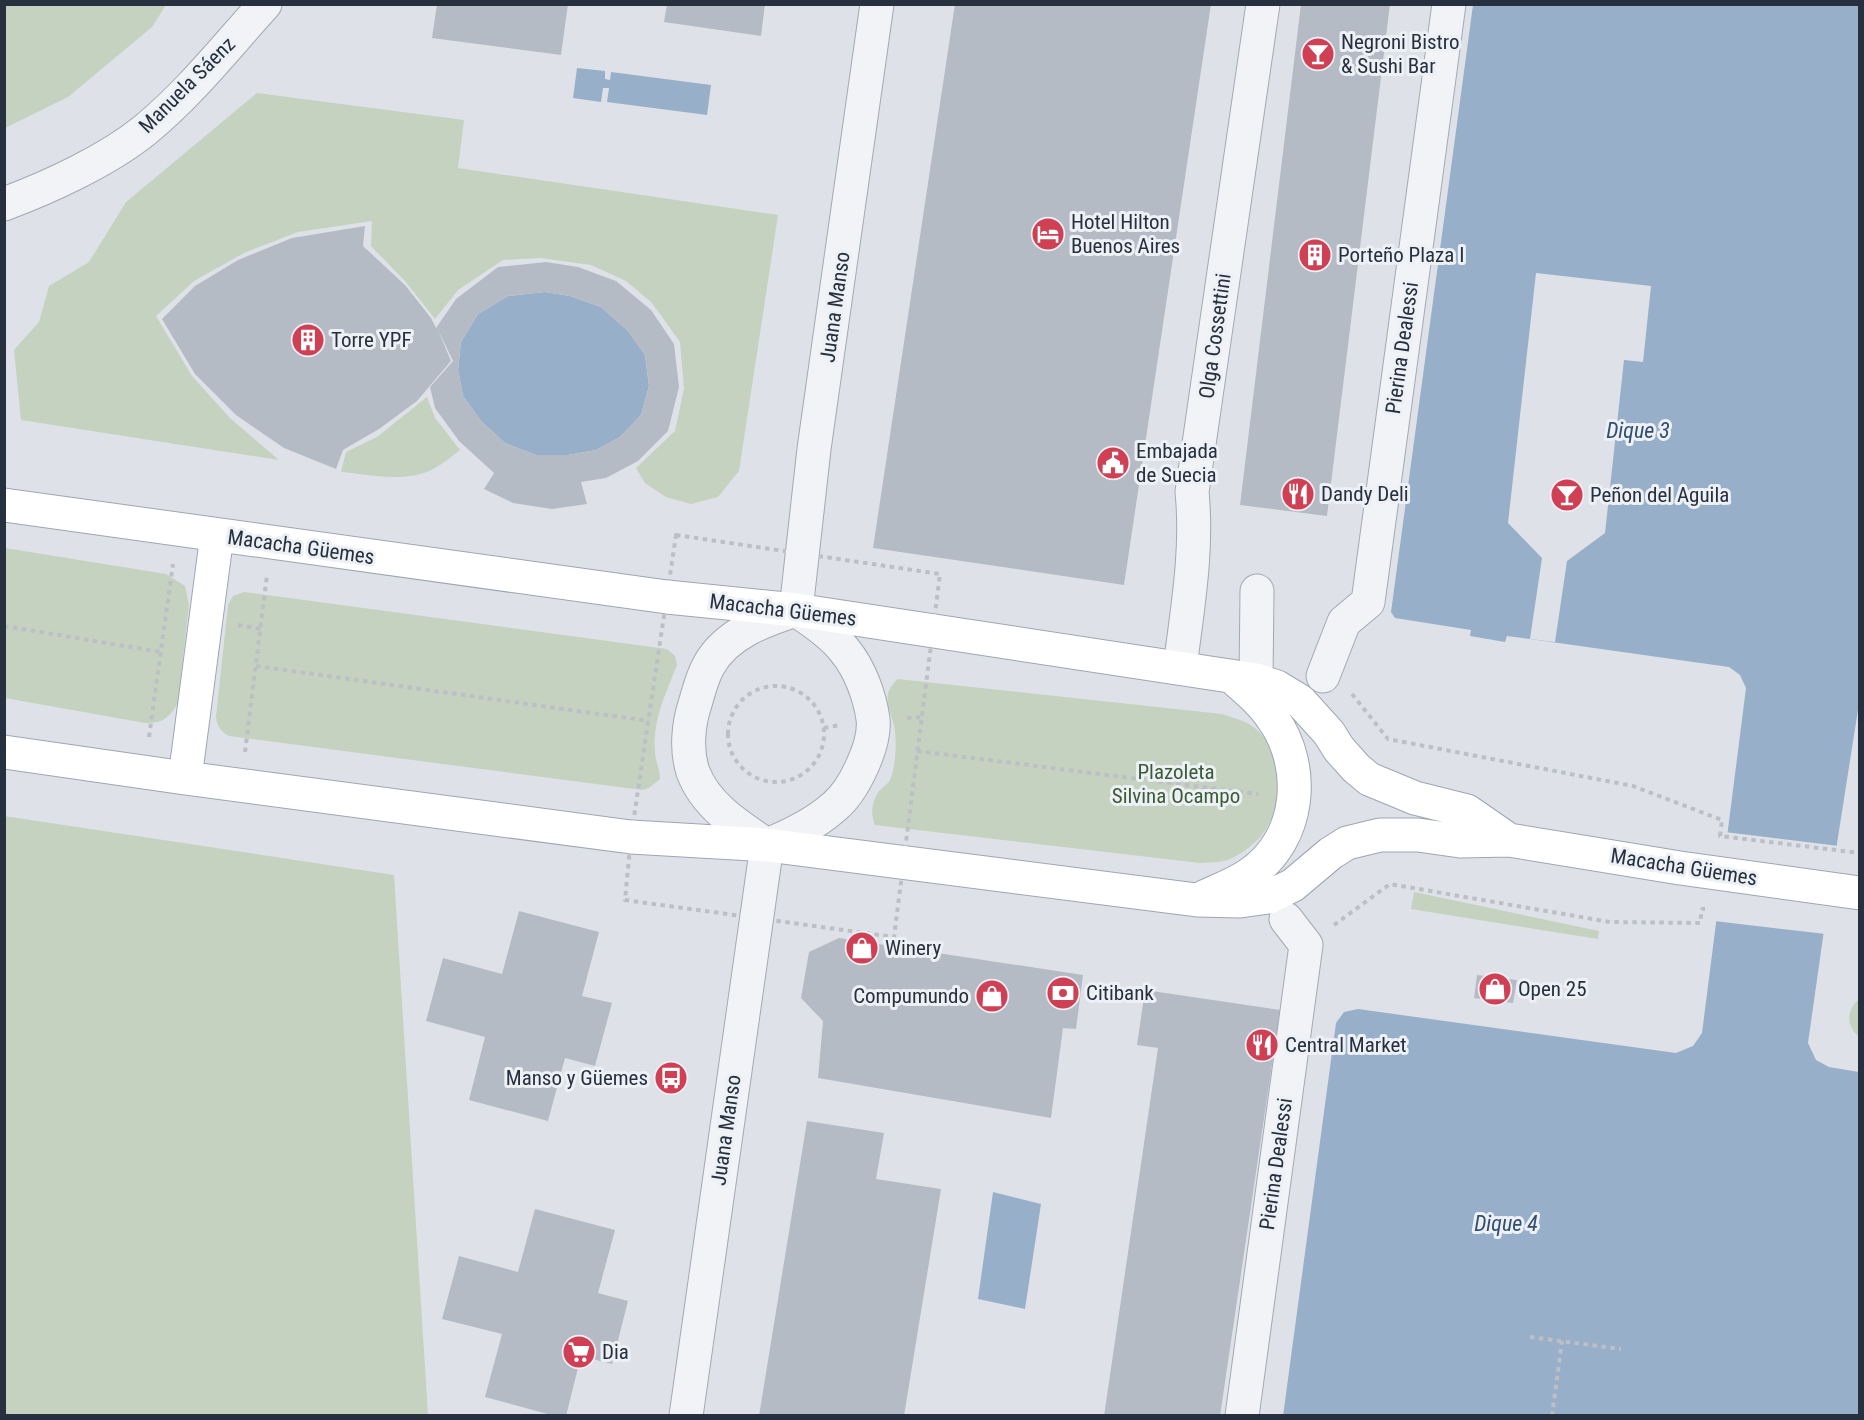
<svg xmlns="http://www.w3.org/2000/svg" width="1864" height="1420" font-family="'Roboto Condensed',sans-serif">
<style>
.green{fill:#c4d2bf}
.water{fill:#98afc9}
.pier{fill:#dee2e8}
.building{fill:#b5bbc5;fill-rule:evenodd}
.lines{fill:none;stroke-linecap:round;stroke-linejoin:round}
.minor-casing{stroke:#a3a9b2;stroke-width:35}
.major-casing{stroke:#9da6b4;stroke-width:35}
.path{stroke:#bcc0c6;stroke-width:4;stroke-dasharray:4.5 4.5;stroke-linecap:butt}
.minor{stroke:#f1f3f6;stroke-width:33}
.major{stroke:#fff;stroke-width:33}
.labels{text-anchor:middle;stroke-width:6;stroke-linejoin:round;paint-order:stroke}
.poi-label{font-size:21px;fill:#27303f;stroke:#edf1f6;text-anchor:start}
.street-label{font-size:21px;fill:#27303f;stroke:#edf1f6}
.park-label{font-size:21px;fill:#3b5b34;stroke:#edf1f6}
.water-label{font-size:22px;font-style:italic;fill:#314e73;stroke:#edf1f6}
</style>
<rect width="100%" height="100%" fill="#dee2e8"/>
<!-- green -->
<path class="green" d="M5,4H166V5L152,27L68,97L5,128Z
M257,93L464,120L458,168L778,215L739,471L718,497L691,504L666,497L645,483L636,468L675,431L684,389L680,342L652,303L626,281L591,265L540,258L503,260L458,290L435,319L405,281L371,246L372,221L298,232L244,253L194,281L156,316L192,376L231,419L279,460L21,420L14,350L39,322L49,286L89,262L126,202Z
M427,397L435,418L460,450C448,459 435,471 420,474C395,481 366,474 341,472L346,452L377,437Z
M5,548L166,574L185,586L189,605L178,702C171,717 162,724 145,723L5,698Z
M244,592L667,649L675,656L677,665C666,693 652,721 655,751C655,761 660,769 660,779L649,788L642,790L229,736C221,732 217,726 216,717L228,605L233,596Z
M898,679L1222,714C1234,718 1247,721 1256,729C1285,752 1283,809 1261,836C1255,843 1244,852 1236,856C1225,863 1212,862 1200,863L875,825C870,813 872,800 880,790C883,787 887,785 890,780C893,774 894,765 895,758C896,747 896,736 894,726C890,707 880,695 898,679Z
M4,816L394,875L428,1415H5Z
M1414,892L1599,931L1598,939L1411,909Z
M1859,999V1037C1846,1025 1846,1011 1859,999Z"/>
<!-- water -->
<path class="water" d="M1473,5H1859L1860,697L1830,888L1808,1043L1816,1060L1829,1067L1859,1072V1415L1283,1416L1336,1023L1344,1012L1358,1009L1676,1053L1693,1046L1702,1033L1746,688L1740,675L1729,667L1530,639L1507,636L1505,642L1470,636L1471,630L1395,618L1391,612Z
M577,68L605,71V79L610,80L611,72L711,85L707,115L607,102L609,88H603L601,102L573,98Z
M545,292L570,296L601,307L628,331L645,355L649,386L641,415L620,437L596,450L568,455H536L505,443L481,421L463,396L458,370L461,342L478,314L508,296Z
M993,1192L1041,1204L1025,1309L978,1299Z"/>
<!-- pier -->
<path class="pier" d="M1536,273L1651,286L1643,362L1624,360L1605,533L1567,561L1555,642L1530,639L1542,558L1508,523Z
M1725,832L1839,846L1826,934L1714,921Z"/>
<!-- building -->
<path class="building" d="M437,4H568L561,55L432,38Z
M667,4H765L761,36L664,22Z
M955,4H1211L1124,585L873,548Z
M1301,4H1390L1327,516L1240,505Z
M365,226L363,246L405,285L431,318L436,328L456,299L498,267L546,262L578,267L616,281L651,310L674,344L679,387L668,431L638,461L606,478L581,482L587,504L552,509L513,503L484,489L494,473L459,441L435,408L430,387L453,361L438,330L451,361L417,401L379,429L343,450L336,469L284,448L236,415L195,374L162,319L195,286L238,260L292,238ZM545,292L570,296L601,307L628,331L645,355L649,386L641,415L620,437L596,450L568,455H536L505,443L481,421L463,396L458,370L461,342L478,314L508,296Z
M519,911L599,932L582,996L612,1003L595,1066L565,1058L548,1121L469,1100L485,1037L426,1021L443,958L502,974Z
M839,938L1083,975L1076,1029L1063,1028L1051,1118L818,1078L823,1021L801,998L809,952Z
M1477,975L1517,980L1513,1003L1474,998Z
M1145,990L1280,1010L1220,1416H1104L1158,1048L1137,1045Z
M807,1121L884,1133L876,1179L941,1189L904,1416H759Z
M535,1209L615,1230L598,1293L628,1301L612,1364L581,1356L566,1416H555L485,1397L502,1334L442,1319L459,1256L518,1272Z"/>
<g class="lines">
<defs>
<path id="minor" d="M4,204C50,187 108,160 145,130C190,93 226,47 265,4
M796,610L814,449L877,4
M1180,668C1187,610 1198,551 1192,492L1263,4
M1323,676L1344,622L1368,602L1449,4
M1256,680L1257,591
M767,845C738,826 706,806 693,772C686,751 688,725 695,704C699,691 702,677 709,665C726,634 764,620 796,610
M767,845C792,835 815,824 835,806C854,790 876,744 873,719C870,697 860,669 845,651C832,634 813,622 796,610
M686,1416L767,845
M1242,1416L1306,945L1286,919"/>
<path id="major" d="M4,505L667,597L796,610L1256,680L1277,687L1300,701L1329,733L1339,749L1356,768L1369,779L1415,798L1467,811L1509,840
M4,752L185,778L631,837L767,845L1197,900L1240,901L1269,897L1293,885L1331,853L1347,843L1380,835H1418L1460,841L1509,840L1680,868L1860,893
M185,778L217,535
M1204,897C1219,890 1236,884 1250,874C1301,839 1307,767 1273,719C1262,702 1246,689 1231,676"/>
</defs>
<!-- minor casing -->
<use href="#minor" class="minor-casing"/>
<!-- major casing -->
<use href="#major" class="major-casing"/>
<!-- path -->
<path class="path" d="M676,535L940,574L894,937L625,900L631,837Z
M238,625L261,629
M4,626L161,652
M256,666L649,721
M728 734a48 48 0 1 1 96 0a48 48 0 1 1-96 0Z
M1352,694L1388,739L1633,786L1722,820L1720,836L1860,853
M907,718L921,717
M824,728L840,725
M149,737L173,564
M917,751L1258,794
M245,752L267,575
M1334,925L1390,884L1610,922L1700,923L1702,909H1705
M1530,1337L1621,1349
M1552,1416L1562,1341"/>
<!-- minor -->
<use href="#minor" class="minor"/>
<!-- major -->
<use href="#major" class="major"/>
</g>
<!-- icons -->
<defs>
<symbol id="bar-disc" viewBox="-11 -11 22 22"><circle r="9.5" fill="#d04054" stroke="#edf1f6"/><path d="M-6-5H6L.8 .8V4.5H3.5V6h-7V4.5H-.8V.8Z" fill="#fff"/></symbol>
<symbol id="hotel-disc" viewBox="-11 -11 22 22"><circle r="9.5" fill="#d04054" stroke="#edf1f6"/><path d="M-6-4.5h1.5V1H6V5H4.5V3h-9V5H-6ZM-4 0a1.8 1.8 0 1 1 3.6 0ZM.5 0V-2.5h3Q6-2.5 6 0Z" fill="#fff"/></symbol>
<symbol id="building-disc" viewBox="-11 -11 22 22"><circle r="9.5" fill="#d04054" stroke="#edf1f6"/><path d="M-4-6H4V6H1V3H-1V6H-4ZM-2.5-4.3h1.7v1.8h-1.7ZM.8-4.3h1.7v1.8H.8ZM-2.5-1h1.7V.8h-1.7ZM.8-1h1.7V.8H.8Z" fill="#fff"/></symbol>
<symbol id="civic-disc" viewBox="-11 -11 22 22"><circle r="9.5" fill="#d04054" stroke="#edf1f6"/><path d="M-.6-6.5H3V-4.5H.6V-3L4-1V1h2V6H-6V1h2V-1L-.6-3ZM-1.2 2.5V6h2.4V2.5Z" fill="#fff"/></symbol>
<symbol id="restaurant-disc" viewBox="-11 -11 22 22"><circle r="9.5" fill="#d04054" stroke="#edf1f6"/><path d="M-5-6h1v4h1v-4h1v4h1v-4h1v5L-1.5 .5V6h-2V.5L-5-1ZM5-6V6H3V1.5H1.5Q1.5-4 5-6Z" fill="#fff"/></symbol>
<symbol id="shop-disc" viewBox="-11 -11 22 22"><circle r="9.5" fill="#d04054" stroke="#edf1f6"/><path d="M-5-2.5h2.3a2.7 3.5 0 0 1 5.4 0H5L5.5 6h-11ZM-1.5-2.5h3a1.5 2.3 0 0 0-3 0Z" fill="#fff"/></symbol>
<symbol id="bank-disc" viewBox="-11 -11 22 22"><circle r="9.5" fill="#d04054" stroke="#edf1f6"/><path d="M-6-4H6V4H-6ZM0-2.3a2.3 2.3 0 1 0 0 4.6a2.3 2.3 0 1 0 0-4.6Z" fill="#fff"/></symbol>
<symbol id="bus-disc" viewBox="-11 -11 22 22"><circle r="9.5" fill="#d04054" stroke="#edf1f6"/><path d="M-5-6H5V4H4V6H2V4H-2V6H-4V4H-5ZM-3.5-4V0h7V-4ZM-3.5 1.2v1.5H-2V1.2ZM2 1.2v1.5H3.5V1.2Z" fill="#fff"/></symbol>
<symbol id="supermarket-disc" viewBox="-11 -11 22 22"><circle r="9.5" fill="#d04054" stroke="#edf1f6"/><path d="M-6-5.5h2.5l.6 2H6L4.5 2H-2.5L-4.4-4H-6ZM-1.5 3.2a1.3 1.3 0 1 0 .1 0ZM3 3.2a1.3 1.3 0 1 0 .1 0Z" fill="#fff"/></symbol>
</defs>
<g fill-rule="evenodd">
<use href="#bar-disc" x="1299" y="35" width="38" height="38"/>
<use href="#hotel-disc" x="1029" y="215" width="38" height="38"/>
<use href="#building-disc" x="1296" y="236" width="38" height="38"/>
<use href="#building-disc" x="289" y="321" width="38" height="38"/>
<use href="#civic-disc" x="1094" y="444" width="38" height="38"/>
<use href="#restaurant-disc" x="1279" y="475" width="38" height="38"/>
<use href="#bar-disc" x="1548" y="476" width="38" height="38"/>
<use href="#shop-disc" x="843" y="929" width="38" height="38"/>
<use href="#shop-disc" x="1476" y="970" width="38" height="38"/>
<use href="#bank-disc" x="1044" y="974" width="38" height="38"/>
<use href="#shop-disc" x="973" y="977" width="38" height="38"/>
<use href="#restaurant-disc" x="1243" y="1026" width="38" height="38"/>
<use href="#bus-disc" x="652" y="1059" width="38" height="38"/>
<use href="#supermarket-disc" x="560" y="1333" width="38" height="38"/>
</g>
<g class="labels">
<!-- poi labels -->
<g class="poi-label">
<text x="1341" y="49">Negroni Bistro<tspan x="1341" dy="24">&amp; Sushi Bar</tspan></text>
<text x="1071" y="229">Hotel Hilton<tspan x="1071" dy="24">Buenos Aires</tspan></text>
<text x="1338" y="262">Porteño Plaza I</text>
<text x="331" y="347">Torre YPF</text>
<text x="1136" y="458">Embajada<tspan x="1136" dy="24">de Suecia</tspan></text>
<text x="1321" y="501">Dandy Deli</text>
<text x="1590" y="502">Peñon del Aguila</text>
<text x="885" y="955">Winery</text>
<text x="1518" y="996">Open 25</text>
<text x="1086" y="1000">Citibank</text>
<text x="969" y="1003" text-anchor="end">Compumundo</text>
<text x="1285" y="1052">Central Market</text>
<text x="648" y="1085" text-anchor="end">Manso y Güemes</text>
<text x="602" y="1359">Dia</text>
</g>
<!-- street labels -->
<g class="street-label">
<text transform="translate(187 85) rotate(-45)" y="7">Manuela Sáenz</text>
<text transform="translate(835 307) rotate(-82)" y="7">Juana Manso</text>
<text transform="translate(1215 336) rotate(-82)" y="7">Olga Cossettini</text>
<text transform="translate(1402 348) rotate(-82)" y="7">Pierina Dealessi</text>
<text transform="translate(301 547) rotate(8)" y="7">Macacha Güemes</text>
<text transform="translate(783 610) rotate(7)" y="7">Macacha Güemes</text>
<text transform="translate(1684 867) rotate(9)" y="7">Macacha Güemes</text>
<text transform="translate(726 1130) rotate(-82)" y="7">Juana Manso</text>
<text transform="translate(1276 1164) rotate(-82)" y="7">Pierina Dealessi</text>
</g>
<!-- park labels -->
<g class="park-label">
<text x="1176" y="779">Plazoleta<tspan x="1176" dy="24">Silvina Ocampo</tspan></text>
</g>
<!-- water labels -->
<g class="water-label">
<text x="1638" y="438">Dique 3</text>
<text x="1506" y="1231">Dique 4</text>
</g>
</g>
<!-- border -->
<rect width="1864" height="1420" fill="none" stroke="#27303f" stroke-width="12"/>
</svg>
